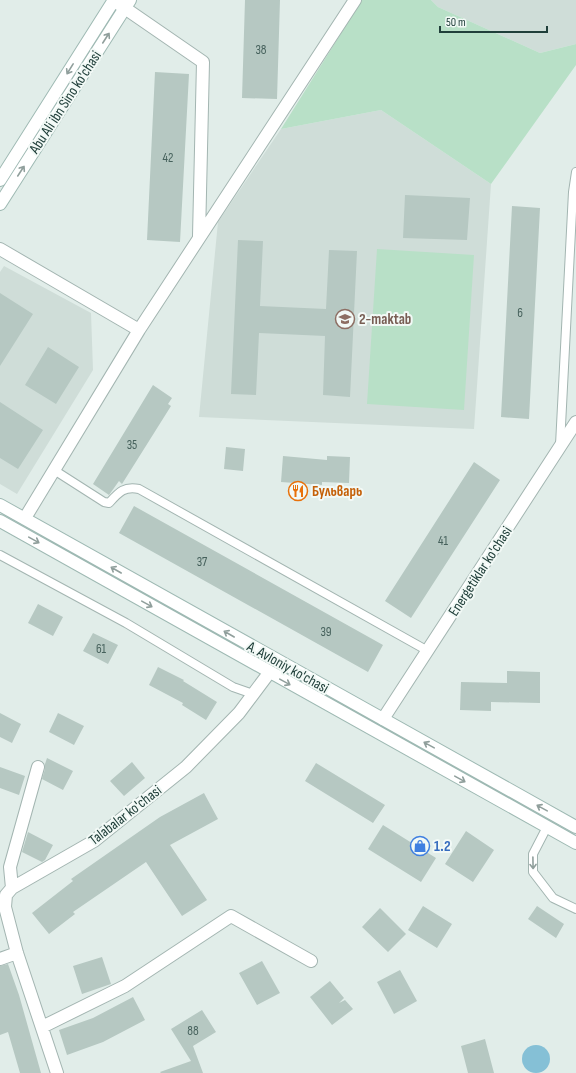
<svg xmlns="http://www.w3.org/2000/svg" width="576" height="1073" font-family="'Sofia Sans Condensed',sans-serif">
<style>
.built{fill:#cfddd8}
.green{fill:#b8e0c7}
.water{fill:#85c0d6}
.building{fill:#b6c8c2}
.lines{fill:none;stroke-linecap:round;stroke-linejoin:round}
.lane-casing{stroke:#a3b5b1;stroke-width:10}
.street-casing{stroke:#a3b5b1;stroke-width:14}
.secondary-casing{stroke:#9eb9b3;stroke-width:14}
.lane{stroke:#fff;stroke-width:8}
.street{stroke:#fff;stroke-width:12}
.secondary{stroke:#fff;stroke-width:12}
.oneway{stroke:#909f9c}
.labels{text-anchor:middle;stroke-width:4;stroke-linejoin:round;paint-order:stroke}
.number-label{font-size:13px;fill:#46615c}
.street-label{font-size:15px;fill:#203f3a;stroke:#f2f9f6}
.education-label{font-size:15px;font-weight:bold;fill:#785e54;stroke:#f2f9f6;text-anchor:start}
.food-label{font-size:15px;font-weight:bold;fill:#c56008;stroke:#f2f9f6;text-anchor:start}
.shop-label{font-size:15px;font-weight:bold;fill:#366cbe;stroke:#f2f9f6;text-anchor:start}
</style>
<rect width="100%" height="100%" fill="#e1ede9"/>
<!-- built -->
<path class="built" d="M431,0H576V44L540,53L438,7Z
M381,110L491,184L474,429L199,417L218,222L281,129Z
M4,266L91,313L93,370L17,494L0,484V272Z"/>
<!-- green -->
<path class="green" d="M362,0H431L438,7L540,53L576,44V65L491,184L381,110L281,129Z
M377,249L474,255L464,410L367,404Z"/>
<!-- water -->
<path class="water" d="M522 1059a14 14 0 1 1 28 0a14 14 0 1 1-28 0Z"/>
<!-- building -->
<path class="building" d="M245,0H280L277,99L242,98Z
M155,72L189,74L180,242L147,240Z
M405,195L470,198L467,240L403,238Z
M512,206L540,208L529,419L501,417Z
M238,240L263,241L260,306L326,309L329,250L357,251L350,397L323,395L325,336L259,333L256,395L231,394Z
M0,293L33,314L0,366Z
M48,347L79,367L56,404L25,385Z
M153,385L172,398L168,404L171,406L122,484L119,481L109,495L93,484Z
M0,402L43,430L18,469L0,458Z
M226,447L245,449L243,471L224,469Z
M283,456L327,460V456L350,457L349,483L322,482V485L281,482Z
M474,462L500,480L411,618L385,601Z
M134,506L383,645L368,672L119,533Z
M38,604L63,617L53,636L28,623Z
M93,633L118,645L108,664L83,651Z
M158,667L184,680L183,681L217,702L206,720L182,705L183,703L149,685Z
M507,671L540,672V703L491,702V711L460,710L461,682L507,683Z
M0,713L21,724L12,743L0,737Z
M58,713L84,726L74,745L49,732Z
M47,758L73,771L63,790L42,779L45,769V764Z
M132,762L145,778L124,796L110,781Z
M316,763L385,805L373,823L305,781Z
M0,767L25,776L19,795L0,788Z
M204,793L218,819L170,845L207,900L182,916L146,862L73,912L75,914L49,934L32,913L73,881L71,879L160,817Z
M383,825L436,858L421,882L368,849Z
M466,831L494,850L473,882L445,864Z
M28,832L53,845L45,860L42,862L22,852Z
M423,906L452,924L437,948L408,930Z
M537,906L564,924L556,938L528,919Z
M380,908L406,934L388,952L362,927Z
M102,957L111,984L82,994L73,966Z
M262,961L280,993L257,1005L239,973Z
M8,964L19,995L41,1073H20L8,1032L0,1035V966Z
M400,970L417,1001L394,1014L377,982Z
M330,981L344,998L339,1003L345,1000L353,1009L332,1025L310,997Z
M133,997L145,1020L103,1042L67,1055L59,1030L93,1018Z
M202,1010L216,1032L193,1046L203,1073H161L160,1072L191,1061L171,1029Z
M485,1039L494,1073H468L461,1046Z"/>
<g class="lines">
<defs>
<path id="lane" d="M560,445L573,192L576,172
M54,470L104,502L109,503C119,492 124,486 139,489L428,651
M0,555L126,623L233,687L253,694
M547,827L533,854V872L553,898L576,909"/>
<path id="street" d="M116,2L203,62L199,236
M0,249L139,330
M25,518L139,330L355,0
M383,719L576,422
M12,888L10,867L38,767
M0,959L17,953
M42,1027L125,986L231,916L311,961
M57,1073L17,953L5,907L6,895L12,888L94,841L186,767L239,713L269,673"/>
<path id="secondary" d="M0,180L114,0
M0,204L130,0
M0,505L576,827
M0,521L576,843"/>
</defs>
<!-- lane casing -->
<use href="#lane" class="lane-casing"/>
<!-- street casing -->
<use href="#street" class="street-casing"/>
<!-- secondary casing -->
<use href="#secondary" class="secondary-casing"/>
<!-- lane -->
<use href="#lane" class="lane"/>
<!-- street -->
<use href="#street" class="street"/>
<!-- secondary -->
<use href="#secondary" class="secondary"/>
</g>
<!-- one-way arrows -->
<defs><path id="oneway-shaft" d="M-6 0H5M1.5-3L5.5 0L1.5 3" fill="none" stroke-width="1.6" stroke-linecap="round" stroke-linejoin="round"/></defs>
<g class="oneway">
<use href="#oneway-shaft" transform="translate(106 38) rotate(-57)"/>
<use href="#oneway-shaft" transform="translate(70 69) rotate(122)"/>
<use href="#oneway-shaft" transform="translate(21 171) rotate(-57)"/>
<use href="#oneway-shaft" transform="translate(34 540) rotate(29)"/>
<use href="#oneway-shaft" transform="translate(116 570) rotate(-150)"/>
<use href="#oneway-shaft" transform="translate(147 604) rotate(29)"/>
<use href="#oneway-shaft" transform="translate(229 634) rotate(-150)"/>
<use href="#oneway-shaft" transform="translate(285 682) rotate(29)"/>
<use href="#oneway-shaft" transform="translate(429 745) rotate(-151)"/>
<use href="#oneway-shaft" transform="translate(460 779) rotate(29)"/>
<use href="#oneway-shaft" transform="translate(542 808) rotate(-151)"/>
<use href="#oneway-shaft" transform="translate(533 863) rotate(89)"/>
</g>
<!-- icons -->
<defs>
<symbol id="school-ring" viewBox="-11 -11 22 22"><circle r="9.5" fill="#f2f9f6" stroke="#8d6e63" stroke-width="1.5"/><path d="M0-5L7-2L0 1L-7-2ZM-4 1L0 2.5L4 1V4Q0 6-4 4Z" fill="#8d6e63"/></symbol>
<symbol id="restaurant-ring" viewBox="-11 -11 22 22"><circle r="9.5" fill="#f2f9f6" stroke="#e8710a" stroke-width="1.5"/><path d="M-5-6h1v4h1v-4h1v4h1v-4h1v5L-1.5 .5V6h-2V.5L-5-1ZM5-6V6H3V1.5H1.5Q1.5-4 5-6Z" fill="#e8710a"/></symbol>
<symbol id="shop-ring" viewBox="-11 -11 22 22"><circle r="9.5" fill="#f2f9f6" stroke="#3f7fe0" stroke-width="1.5"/><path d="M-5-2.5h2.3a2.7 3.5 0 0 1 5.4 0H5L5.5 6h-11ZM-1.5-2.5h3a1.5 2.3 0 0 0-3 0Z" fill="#3f7fe0"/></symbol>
</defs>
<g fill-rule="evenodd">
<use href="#school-ring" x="334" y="308" width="22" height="22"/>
<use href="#restaurant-ring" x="287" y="480" width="22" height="22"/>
<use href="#shop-ring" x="409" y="835" width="22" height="22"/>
</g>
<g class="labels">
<!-- number labels -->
<g class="number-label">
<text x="261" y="54">38</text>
<text x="168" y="162">42</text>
<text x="520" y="317">6</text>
<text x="132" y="449">35</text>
<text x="443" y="545">41</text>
<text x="202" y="566">37</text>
<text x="326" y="636">39</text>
<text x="101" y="653">61</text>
<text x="193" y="1035">88</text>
</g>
<!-- street labels -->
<g class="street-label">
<text transform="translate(65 102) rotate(-57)" y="5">Abu Ali ibn Sino ko'chasi</text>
<text transform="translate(480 571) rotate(-57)" y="5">Energetiklar ko'chasi</text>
<text transform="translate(288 667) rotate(29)" y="5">A. Avloniy ko'chasi</text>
<text transform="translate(125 815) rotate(-38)" y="5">Talabalar ko'chasi</text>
</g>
<!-- education labels -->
<g class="education-label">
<text x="359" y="324">2-maktab</text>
</g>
<!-- food labels -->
<g class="food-label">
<text x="312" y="496">Бульварь</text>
</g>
<!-- shop labels -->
<g class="shop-label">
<text x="434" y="851">1.2</text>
</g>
</g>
<!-- scale -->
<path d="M440 26v6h107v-6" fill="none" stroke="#203f3a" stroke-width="2"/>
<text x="446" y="26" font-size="12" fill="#203f3a" stroke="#f2f9f6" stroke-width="3" paint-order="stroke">50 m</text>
</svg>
